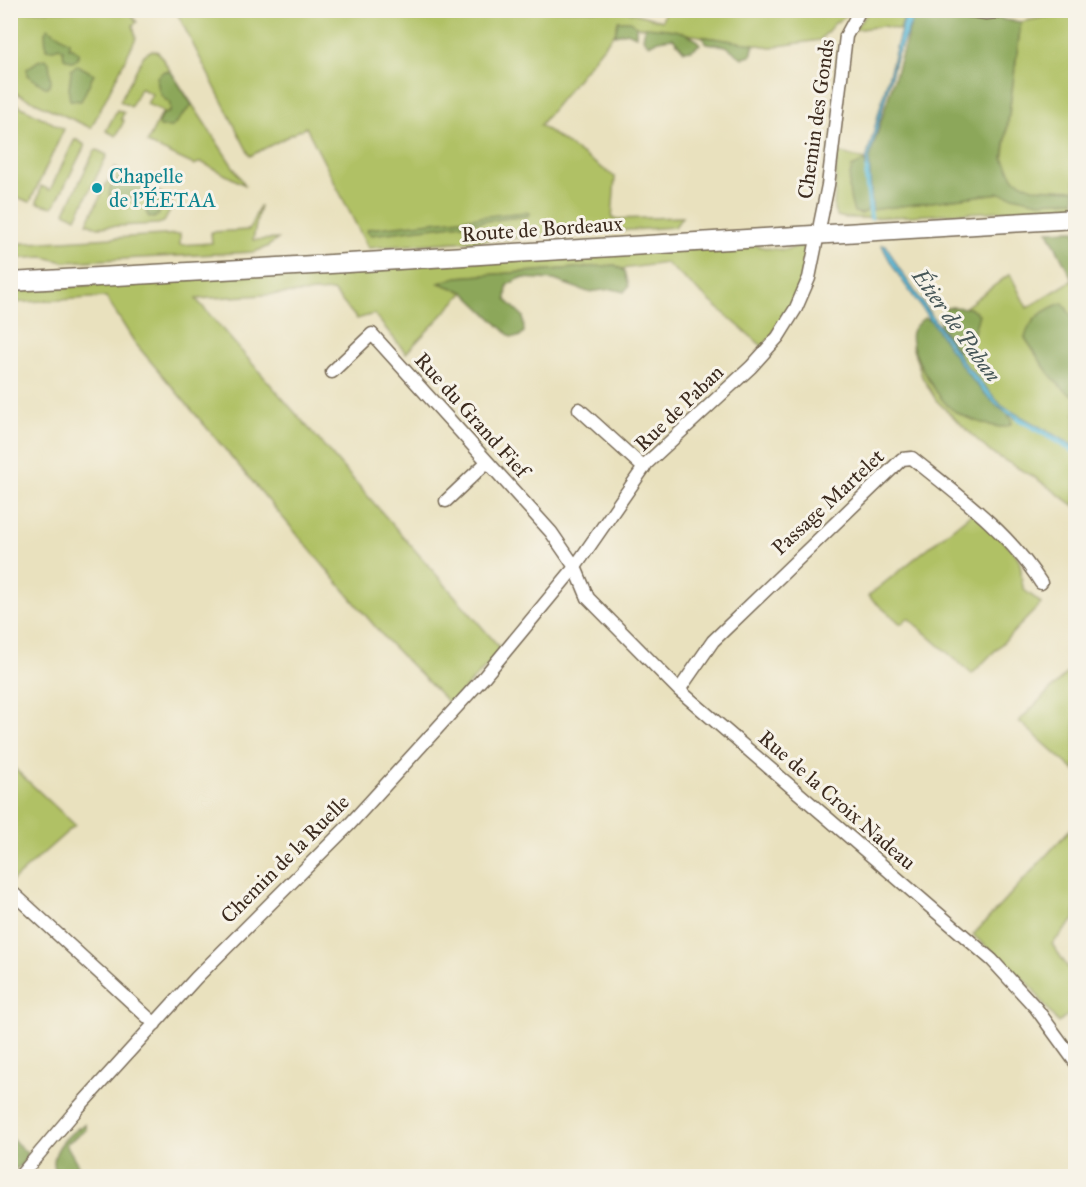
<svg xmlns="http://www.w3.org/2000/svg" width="1086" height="1187" font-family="'IM FELL Great Primer',serif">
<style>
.green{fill:#b0c165;stroke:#767642;stroke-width:1.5}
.forest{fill:#8ca75a;stroke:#64683c;stroke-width:1.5}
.water{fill:#5ebddc;stroke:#4c747d;stroke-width:1.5}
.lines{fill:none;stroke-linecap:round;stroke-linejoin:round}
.stream{stroke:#5ebddc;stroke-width:4}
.minor-casing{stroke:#786a56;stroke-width:15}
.primary-casing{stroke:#786a56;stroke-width:21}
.minor{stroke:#fff;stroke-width:12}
.primary{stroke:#fff;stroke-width:18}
.culture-dot{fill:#0f9aa8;stroke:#f7f3e8;stroke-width:2}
.labels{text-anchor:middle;stroke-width:6;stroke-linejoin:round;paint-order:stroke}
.street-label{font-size:21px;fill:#3b2a1e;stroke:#f7f3e8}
.culture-label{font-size:21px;fill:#0d838f;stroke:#f7f3e8;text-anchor:start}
.water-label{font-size:22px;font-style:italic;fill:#465657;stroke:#f7f3e8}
</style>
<rect width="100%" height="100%" fill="#f7f3e8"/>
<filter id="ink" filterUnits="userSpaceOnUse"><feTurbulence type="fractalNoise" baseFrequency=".0167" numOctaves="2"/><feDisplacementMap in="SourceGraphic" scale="12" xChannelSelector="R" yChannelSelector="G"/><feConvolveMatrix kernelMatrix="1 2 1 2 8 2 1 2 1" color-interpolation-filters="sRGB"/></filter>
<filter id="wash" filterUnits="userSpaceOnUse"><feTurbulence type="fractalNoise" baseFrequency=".008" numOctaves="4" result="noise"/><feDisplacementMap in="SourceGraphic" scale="24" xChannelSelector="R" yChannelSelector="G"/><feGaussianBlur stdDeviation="1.35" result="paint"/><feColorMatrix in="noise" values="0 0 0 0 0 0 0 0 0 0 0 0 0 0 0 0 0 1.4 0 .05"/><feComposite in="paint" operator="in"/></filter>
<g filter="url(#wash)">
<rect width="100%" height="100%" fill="#e9e1be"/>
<!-- green -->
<path class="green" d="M623,10L662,21L665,11H852L834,24L820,40L771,47L622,24L617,30L540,125L615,177L612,219L682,217L675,227L368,248L306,127L250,156L176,11Z
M11,11H128L137,22L133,25L136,38L91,128L11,91Z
M870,11H897L904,17L900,30L883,26L853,30Z
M1075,11V207L871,218H845L837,216L834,209L837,152L866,160L869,210L999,193L1021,22Z
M152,50L158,52L245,185L201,162L194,165L147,143L163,111L147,104L152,94L140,88L131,107L120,101L144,55Z
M10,101L64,129L30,202L11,195Z
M117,110L124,113L121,119L124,121L116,136L106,131Z
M75,139L85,145L56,203L52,207L37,203L41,186L50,190Z
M97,150L107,155L76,218L65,212L94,152Z
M115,167L169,198L173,205L164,222L158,224L97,227L87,223Z
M260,205L253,240L278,239L267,247L254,252L64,262L44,257L11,259V244L180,234V245L212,243L211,232L249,230Z
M1075,230V447L1002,407L964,363L940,326L1010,274L1027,308L1073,280L1048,231Z
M750,244C762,247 776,251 789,249C796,248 801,244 808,245L809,250C800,294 791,311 763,347L666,263L621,269L615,265L457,277L440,283L464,292L406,353L374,314L357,319L333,291L196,299L502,650L450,704L389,643L135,343L106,297L11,303V292L90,285Z
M937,328L967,372L998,407L1075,453V506L1037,479L990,452L949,413L936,400L922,377L912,346Z
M973,512C985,525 1007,542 1017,556C1024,566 1019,579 1024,589C1026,593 1036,597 1041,604L972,674L908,618L901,624L868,596Z
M1075,665V771L1019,721Z
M14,768L75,825L11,882L10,771Z
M1075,824V919L1052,944L1075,978V1009L1058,1023L1030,985L973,935Z"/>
<!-- forest -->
<path class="forest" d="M897,11H981L1005,20L1021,22L1003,158L1014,179L1032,188L1075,190V200L1039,202L999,193L872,210L869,160L911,24Z
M618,21H630L636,26V36L627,32L615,35Z
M645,27C665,29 687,28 700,44L692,50L684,51L673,38L658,40L649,45L643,38Z
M48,28L69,42V48H72L79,53L77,59L73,62L64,58L63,50L59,47L51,50L46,49L45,32Z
M705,37L754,44L751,56L742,58L726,46L707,43L702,38Z
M45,59L49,62L51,82L48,87H45L27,75V69L38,61Z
M77,65L94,74L81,101L70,100C67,89 71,81 71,70Z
M164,71L171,72L192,105L172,127H160L158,123L163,114L168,113L171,109L169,102C159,97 158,88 157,77Z
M866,160L868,210L862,214L854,212C849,198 847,182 852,167Z
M122,175C133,177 146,182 148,194C135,198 124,205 110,198C107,187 113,182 122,175Z
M159,192L164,195L165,202L160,205L159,214L154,218L149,217L146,212L152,204L154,194Z
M525,212L529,213L528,216L371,235L367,232L368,229Z
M1075,230H1076L1075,284L1048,231Z
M615,265L625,271L629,286L624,292L612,289L588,292L554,280L521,278L507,285L506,300L523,316L524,332L519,337H511L464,292L439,283L457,277Z
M1063,303L1072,317L1075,319V396C1056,390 1037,355 1025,338C1029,319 1046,308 1063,303Z
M952,307L969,308L979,314L972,339L957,351L940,326L942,309Z
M924,318L931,320L967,372L998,407L1008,414L1012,423C1005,430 995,426 986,424C972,420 959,416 948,406C936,394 907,349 912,332C914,326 919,322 924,318Z
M85,1124L86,1130L66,1144L82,1172L81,1176H58C45,1155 67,1134 85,1124Z
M10,1137L27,1153C25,1162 21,1168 12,1170Z"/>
<!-- water -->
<path class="water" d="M906,11H917L896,57L869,160L872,210H868L866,160Z
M882,245H886L898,267L964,363L1002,406L1067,442L1075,447V453L1008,414C974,390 953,352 929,318C913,295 894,272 882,245Z"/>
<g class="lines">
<!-- stream -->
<path class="stream" d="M867,169L866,178L871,218
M1018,419L1076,453"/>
</g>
</g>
<g filter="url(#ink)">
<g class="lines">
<defs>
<path id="minor" d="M962,10L986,13L1021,10
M332,372L372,334L551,532L575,567L588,598L679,690L992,960L1036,1008L1076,1063
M579,409L644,468
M446,501L487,462
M679,690L713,641L902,459L912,458C958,495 1010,533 1041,583
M14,894L155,1024
M20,1176L78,1108L196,978L349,825L484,677L575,567L647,463L751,367L778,337L796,308L809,278L828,185L846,36L860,10"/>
<path id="primary" d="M10,282L366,262L1076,219"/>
</defs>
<!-- minor casing -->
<use href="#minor" class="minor-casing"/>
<!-- primary casing -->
<use href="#primary" class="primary-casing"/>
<!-- minor -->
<use href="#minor" class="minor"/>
<!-- primary -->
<use href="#primary" class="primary"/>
</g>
</g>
<!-- markers -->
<circle class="culture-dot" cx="97" cy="188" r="6"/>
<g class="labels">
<!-- street labels -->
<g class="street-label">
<text transform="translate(816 119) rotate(-82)" y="7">Chemin des Gonds</text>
<text transform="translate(542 229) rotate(-4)" y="7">Route de Bordeaux</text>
<text transform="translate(679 408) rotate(-44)" y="7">Rue de Paban</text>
<text transform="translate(472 415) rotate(48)" y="7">Rue du Grand Fief</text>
<text transform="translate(828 502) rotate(-43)" y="7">Passage Martelet</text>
<text transform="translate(837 800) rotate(41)" y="7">Rue de la Croix Nadeau</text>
<text transform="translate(285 859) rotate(-45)" y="7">Chemin de la Ruelle</text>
</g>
<!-- culture labels -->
<g class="culture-label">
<text x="109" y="183">Chapelle<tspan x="109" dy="24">de l'ÉETAA</tspan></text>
</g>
<!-- water labels -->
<g class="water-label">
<text transform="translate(957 325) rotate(54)" y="8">Étier de Paban</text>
</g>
</g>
<!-- margin -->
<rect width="1086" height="1187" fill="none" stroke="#f7f3e8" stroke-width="36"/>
</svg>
